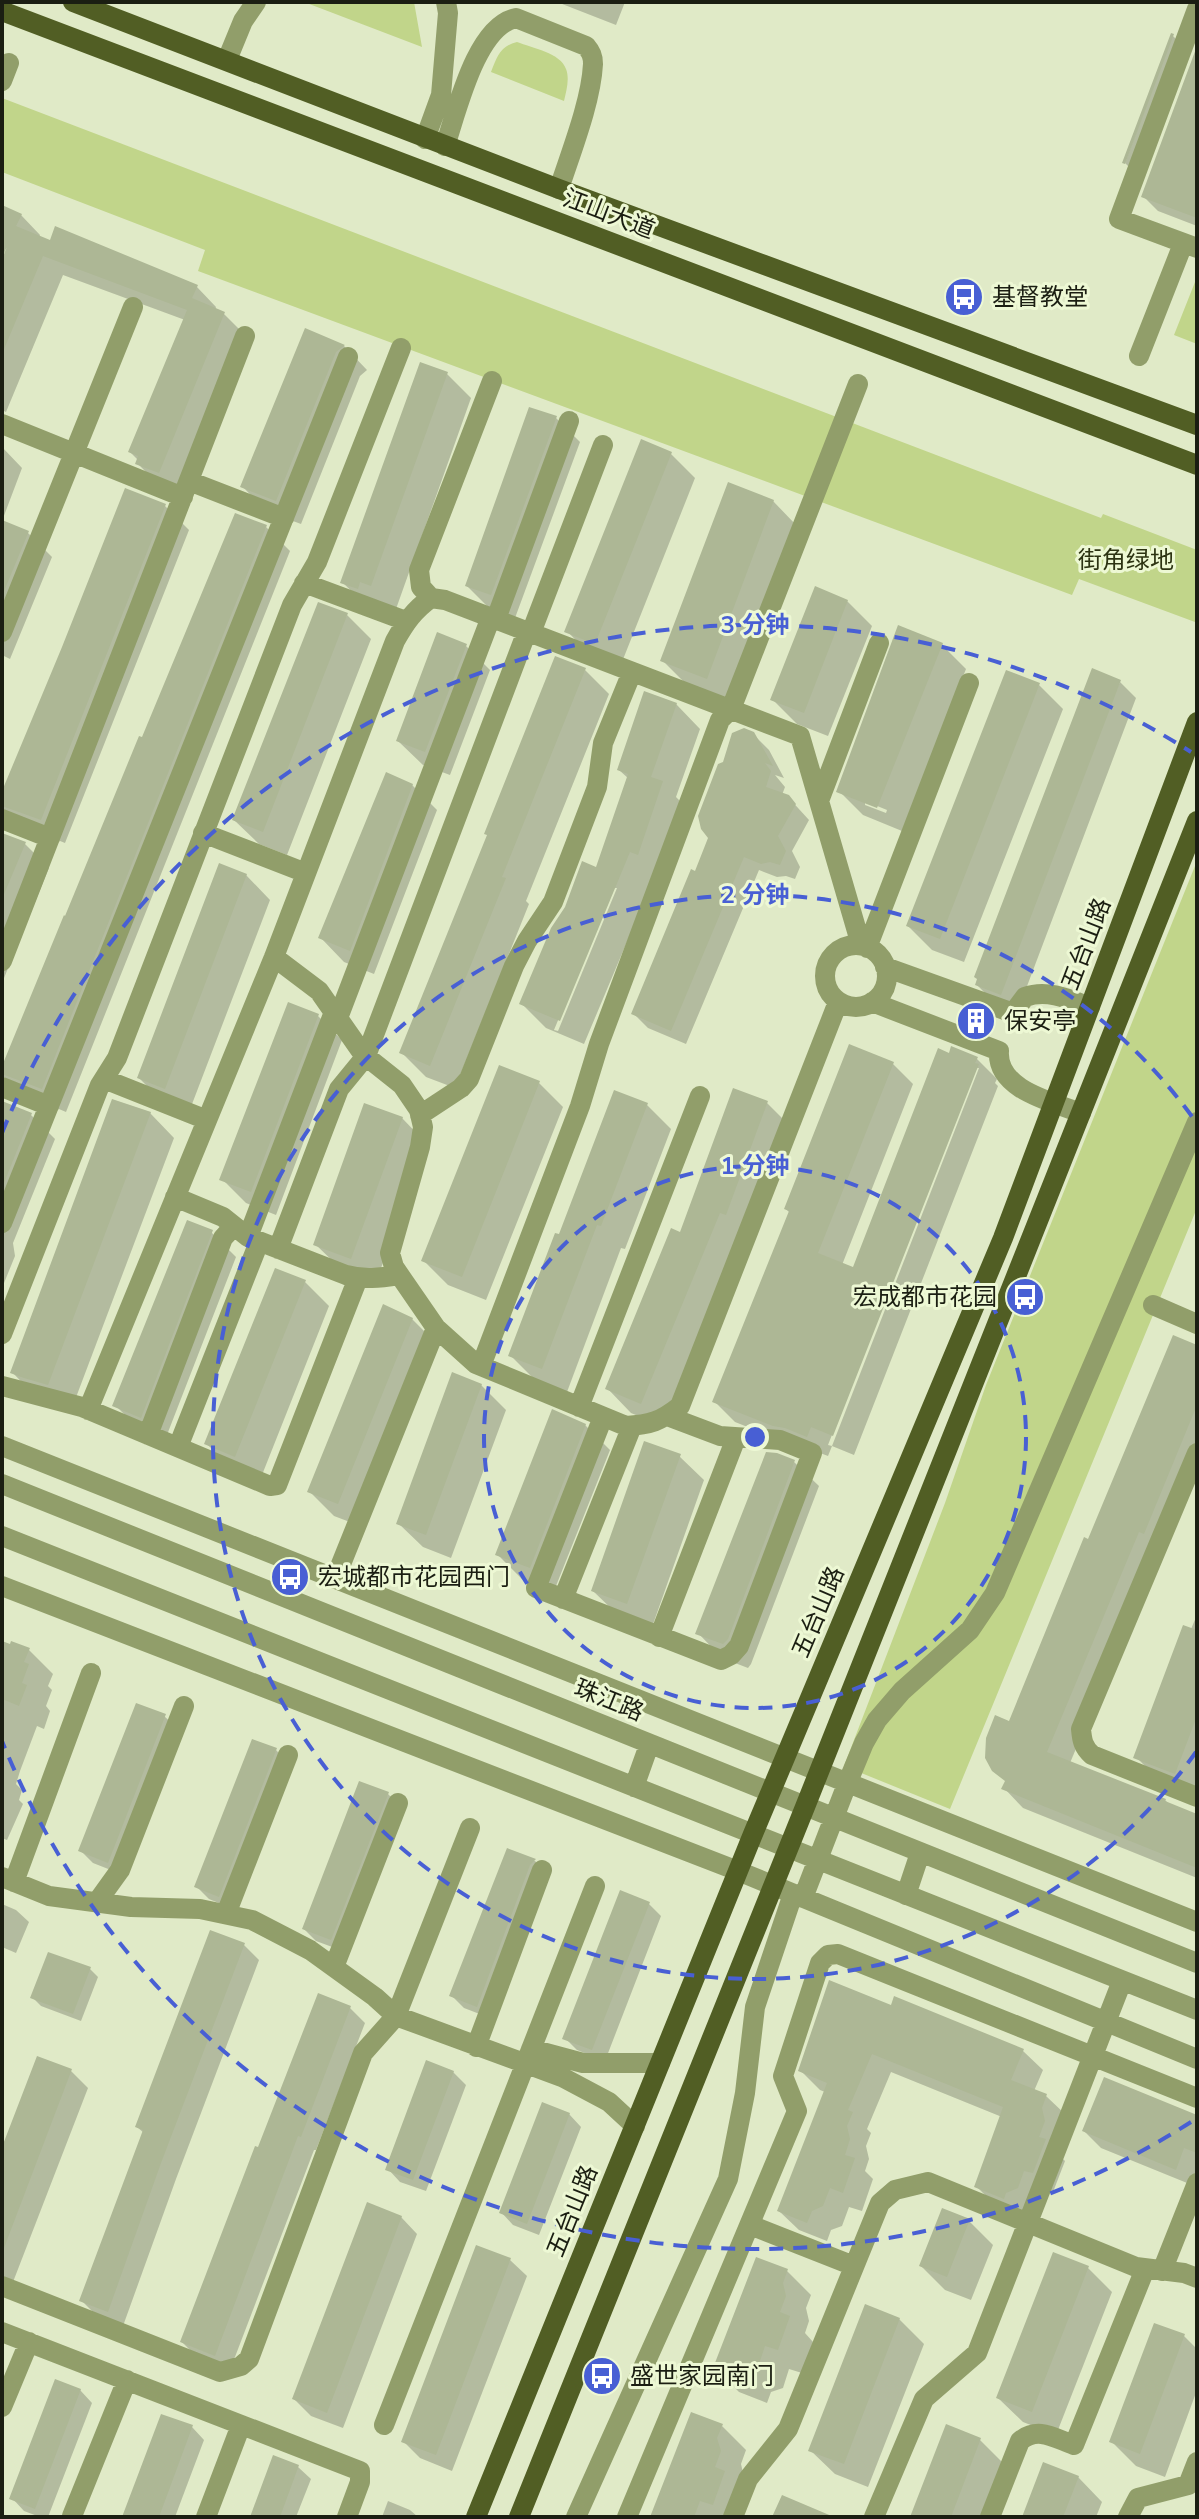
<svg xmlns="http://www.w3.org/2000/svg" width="1199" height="2519" font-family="'Nunito Sans','Noto Sans SC',sans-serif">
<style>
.green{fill:#c1d58a}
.shadow{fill:#0003;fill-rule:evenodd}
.building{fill:#adb795}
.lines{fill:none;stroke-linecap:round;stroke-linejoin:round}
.minor{stroke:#919e6a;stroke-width:20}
.major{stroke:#515e24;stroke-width:20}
.ring{fill:none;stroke:#485fd4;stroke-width:4;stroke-dasharray:14 10}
.labels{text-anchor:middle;stroke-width:6;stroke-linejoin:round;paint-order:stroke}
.street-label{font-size:24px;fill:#1b1e12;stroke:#edf8d4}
.poi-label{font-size:24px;fill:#1b1e12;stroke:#edf8d4;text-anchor:start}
.park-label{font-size:24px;fill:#2c3312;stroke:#edf8d4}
.centre{fill:#485fd4;stroke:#edf8d4;stroke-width:4}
.ring-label{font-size:24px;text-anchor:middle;font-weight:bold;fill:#485fd4;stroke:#edf8d4;stroke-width:6;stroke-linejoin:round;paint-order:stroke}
</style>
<rect width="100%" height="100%" fill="#e0eac7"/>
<!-- green -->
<path class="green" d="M304,2H414L422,47Z
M517,42C532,48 561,53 566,69C570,79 566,92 564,101L491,72C497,57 500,46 517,42Z
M2,98L1101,518L1103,514L1197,550V617L1195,622L1079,579L1072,595L198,271L205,250L2,172Z
M1197,277V344L1174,335Z
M1197,861V1208L950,1809L844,1766L945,1503L986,1385Z"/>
<!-- shadow -->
<path class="shadow" d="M557,2H625L616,25Z
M1172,35L1181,44L1133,171L1125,163Z
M1197,52V226L1158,211L1143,196Z
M2,207L21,215L40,235L39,238L197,287L216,307L215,310L224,314L244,334L179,492L157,483L137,463L138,460L130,452L185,320L63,275L6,412L2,410V265L8,249L2,247Z
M306,331L344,346L367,370L360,376L301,524L266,511L242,486Z
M447,374L471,398L396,609L367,606L342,582Z
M556,418L580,442L515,618L491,610L467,586Z
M2,447L22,468L2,521Z
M671,454L695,478L620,667L591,656L567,631Z
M773,501L797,526L731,702L687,685L663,661Z
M165,506L189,530L65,843L33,830L2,811V797Z
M2,522L28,533L52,557L10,659L4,656L2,661Z
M266,527L290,551L66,1112L33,1098H25L2,1075V1071L143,740Z
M847,601L872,626L828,736L797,724L773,700Z
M347,615L371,639L287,855L259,844L234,820Z
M942,645L966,669L902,831L863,815L839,791ZM865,801L887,810L886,813L865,805Z
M466,646L490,670L450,775L423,765L398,741Z
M585,670L609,694L526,901L529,904L455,1088L426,1077L402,1053L489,836Z
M1120,682L1136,698L1018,1010L994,1002L977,985Z
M1039,685L1063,709L964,962L932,950L908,926Z
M676,704L700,729L676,797L686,807L655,875L584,1044L546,1028L522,1004L598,870L629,779L619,770ZM613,888H617L558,1031L554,1030Z
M753,734L769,750L784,778L775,775L785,787L782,795L788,797L809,820L792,851L800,867L795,879L786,876L777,877L759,870L686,1044L648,1028L633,1013L696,874L710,838L724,764Z
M412,785L437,810L374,974L344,962L320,937Z
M2,835L25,844L49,868L2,983Z
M246,875L270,900L189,1112L163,1102L139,1078Z
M318,1016L342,1040L276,1215L246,1203L222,1179Z
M991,1021L994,1024L990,1034L963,1022Z
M950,1055L976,1058L997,1079L995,1083L998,1086L854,1455L832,1446L828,1456L807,1448L795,1446L735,1422L715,1402L790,1213L786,1209L893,1064L913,1084L842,1265L854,1270ZM975,1068H979L832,1446L828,1445Z
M539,1083L563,1107L486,1300L448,1285L423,1260Z
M2,1103L31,1115L55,1139L13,1243L15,1256L2,1288Z
M767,1103L791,1127L665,1427L631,1413L607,1388L681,1234Z
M647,1105L671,1129L625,1249L621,1248L567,1392L535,1380L511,1356L560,1237Z
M150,1113L174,1138L72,1408L36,1397L12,1372Z
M402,1118L426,1143L376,1282L340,1268L315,1244Z
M211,1232L236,1257L165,1440L139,1429L115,1405Z
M305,1282L329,1306L260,1480L231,1468L207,1444Z
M411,1318L435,1342L363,1527L334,1516L310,1492Z
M1197,1347V1471L1159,1550L1070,1763L1165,1800L1170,1805L1197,1816V1878L1023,1808L1004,1788L1006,1782L1010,1723L1089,1542Z
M481,1385L506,1410L451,1558L423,1547L398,1523Z
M585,1425L610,1450L554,1591L522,1579L498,1555Z
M679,1456L704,1480L652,1627L618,1615L593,1591Z
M794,1462L819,1486L751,1664L748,1668L722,1658L698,1633Z
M1197,1615V1796L1160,1781L1136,1757Z
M2,1643L29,1650L53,1674L48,1686L52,1690L46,1706L50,1711L44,1729L37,1726L20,1771L16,1784L22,1790L19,1800L23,1804L7,1840L2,1838Z
M164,1716L177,1728L121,1874L93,1863L81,1851Z
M276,1750L288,1763L231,1908L209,1899L196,1886Z
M388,1794L400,1806L343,1951L316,1941L304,1929Z
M508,1850L535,1861L547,1873L490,2018L464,2008L451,1995Z
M648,1903L661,1916L605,2061L577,2050L565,2038Z
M2,1904L16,1910L29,1922L16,1953L2,1947Z
M211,1933L244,1945L259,1960L176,2179L123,2326L97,2316L82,2301L144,2133L137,2127Z
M90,1969L98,1977L81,2021L41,2006L33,1998Z
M892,2007L1023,2051L1043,2070L1034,2091L1046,2096L1066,2115L1059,2155L1065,2161L1053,2192L1044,2189L1025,2212L996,2206L976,2186L1002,2117L891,2072L867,2129L871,2133L866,2146L869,2159L865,2171L873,2179L862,2211L849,2207L842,2226L831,2230L827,2241L799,2230L779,2211L825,2092L820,2090L801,2071Z
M350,2008L365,2023L316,2150H314L230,2370L197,2357L182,2342L259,2150Z
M38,2058L71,2071L88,2088L13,2282L2,2277V2153Z
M453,2072L466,2085L426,2191L400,2182L388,2169Z
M569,2114L581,2127L539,2235L513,2225L501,2212Z
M1197,2116V2174L1192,2185L1101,2148L1084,2131Z
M401,2217L417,2234L343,2428L311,2416L294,2399Z
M969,2221L993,2245L971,2300L945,2290L921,2266Z
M510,2260L527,2276L452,2471L420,2458L403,2441Z
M1087,2267L1112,2292L1056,2435L1023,2422L998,2398Z
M787,2271L811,2295L806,2308L809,2321L805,2333L813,2342L802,2373L789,2369L783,2388L771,2392L767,2403L739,2392L715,2368Z
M899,2319L924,2344L868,2487L835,2474L810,2450Z
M1184,2336L1197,2349V2390L1165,2477L1136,2466L1112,2442Z
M80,2390L92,2403L48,2517H40L24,2511L12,2498Z
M722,2426L746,2450L741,2464L744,2477L741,2517H652Z
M192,2427L204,2440L175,2517H125Z
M980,2440L1004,2464L984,2517H912Z
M298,2467L311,2479L296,2517H252Z
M1078,2477L1102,2502L1096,2517H1024Z
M388,2501L410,2510L418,2517H382Z"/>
<!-- building -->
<path class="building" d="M1171,33L1174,34L1125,164L1122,163Z
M1197,46V218L1141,197Z
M2,205L22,214L16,226L50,240L55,226L198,285L192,298L225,312L159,473L135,464L138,456L128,452L187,310L43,256L2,354V259L11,237L2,258Z
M305,328L345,345L336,352L276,501L240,487Z
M420,362L448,372L371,586L360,582L358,589L340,583Z
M529,407L557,416L491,595L465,586Z
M641,439L672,452L595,644L564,632Z
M728,482L774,500L707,679L660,661Z
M125,488L166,504L41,820L2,806V791L62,647Z
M235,513L267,525L42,1089L2,1074V1066L64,915L65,916L139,736L142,737Z
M2,520L29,531L2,596Z
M815,586L848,600L804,713L770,700Z
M318,602L348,613L263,832L232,820Z
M898,625L943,643L877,808L836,792Z
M437,632L467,644L425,752L396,741Z
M555,656L586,668L502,877L506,878L430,1066L399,1053L487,835L484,834Z
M1092,668L1121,680L1001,995L975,985L977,979L974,977Z
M1006,670L1040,683L940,939L906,926Z
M644,691L677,703L651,777L663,781L638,855L630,852L560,1021L519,1004L551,928L565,907L582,861L596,867L628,774L617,770Z
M744,728L754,732L773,766L765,763L771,771L766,787L789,795L796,804L778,836L786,851L780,865L770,862L761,864L744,857L671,1031L631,1014L691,869L695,871L708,838L701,829L698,816L718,764L723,762L732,733Z
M386,772L413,784L350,951L318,938Z
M2,833L26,842L2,899Z
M219,863L247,874L165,1089L137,1078Z
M288,1002L319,1014L251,1192L219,1180Z
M965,1010L992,1019L987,1032L961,1022Z
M849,1044L894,1062L818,1253L853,1267L938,1048L949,1053L951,1046L978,1057L975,1063L979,1064L833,1436L811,1427L807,1437L785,1428L773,1426L712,1402L789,1211L784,1209Z
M499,1065L540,1081L462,1277L421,1261Z
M733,1088L768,1101L726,1215L720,1213L641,1404L605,1389L671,1228L680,1232Z
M614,1090L648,1103L601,1226L597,1225L542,1369L508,1356L555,1233L559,1234Z
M112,1099L151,1112L48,1385L24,1378L10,1373Z
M2,1101L32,1113L2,1188Z
M364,1103L403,1117L351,1259L313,1245Z
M187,1220L213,1230L141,1418L112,1406Z
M275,1268L306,1280L235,1457L204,1444Z
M383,1304L413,1318L338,1504L307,1492Z
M1173,1335L1197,1345V1405L1144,1534L1139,1532L1047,1752L1166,1799L1165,1801L1197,1814V1868L1001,1789L1005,1781L992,1771L985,1758L986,1738L995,1715L1009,1721L1084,1537L1088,1539Z
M452,1372L482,1384L426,1535L396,1524Z
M552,1409L586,1424L530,1568L495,1555Z
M644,1441L681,1454L627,1604L591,1591Z
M766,1452L777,1453L795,1460L728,1639L723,1644L695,1634Z
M1183,1625L1197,1630V1716L1175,1774L1133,1758Z
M2,1641L10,1644L11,1641L30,1648L24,1662L29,1664L22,1683L27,1685L19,1706L2,1699Z
M136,1703L166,1714L108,1863L78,1851Z
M252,1739L277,1748L219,1897L194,1887Z
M359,1781L389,1792L331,1940L302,1929Z
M507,1848L536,1859L530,1865L477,2007L449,1996Z
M620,1890L650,1902L592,2050L562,2039Z
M210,1930L245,1943L161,2163L108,2312L79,2301L143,2130L135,2127Z
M48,1952L91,1967L73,2014L30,1998Z
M829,1980L891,2005L894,1996L1024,2049L1011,2080L1047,2094L1042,2108L1045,2121L1039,2137L1046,2139L1033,2173L1024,2171L1018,2188L1006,2193L1004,2199L974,2187L1003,2107L872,2054L848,2110L853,2112L847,2126L850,2139L845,2155L855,2158L843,2193L830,2188L823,2206L812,2211L807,2223L777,2211L827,2083L798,2071Z
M318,1993L351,2006L301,2137L298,2136L215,2356L180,2342L255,2146L258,2147Z
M37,2056L72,2069L4,2248L2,2147Z
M426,2060L454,2071L413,2180L385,2170Z
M1104,2077L1197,2115V2153L1184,2148L1176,2170L1082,2131Z
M542,2102L570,2113L527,2224L499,2213Z
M367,2202L402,2216L327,2413L292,2399Z
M942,2208L970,2219L947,2277L919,2266Z
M476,2245L511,2258L436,2455L401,2442Z
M1053,2252L1089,2266L1032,2412L996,2398Z
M756,2257L788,2269L783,2283L786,2296L780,2312L790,2316L778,2350L765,2346L759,2364L748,2368L743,2380L713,2368Z
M865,2304L900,2318L844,2464L808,2451Z
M1154,2323L1185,2334L1140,2454L1109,2442Z
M55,2379L81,2389L35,2509L9,2499Z
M691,2412L723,2424L717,2438L721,2451L715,2467L725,2471L713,2505L700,2501L694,2517H650Z
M161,2414L193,2425L159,2517H122Z
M946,2424L981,2438L951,2517H910Z
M273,2455L299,2465L280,2517H250Z
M1043,2462L1079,2476L1063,2517H1022Z
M782,2495L834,2517H772Z"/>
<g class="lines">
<!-- minor -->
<path class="minor" d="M1197,9L1119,219L1197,248
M227,60L243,21L256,2
M2,81L9,63
M425,139L441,95L448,13L446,2
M445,146C457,111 476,26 516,18L586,46C591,52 593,56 593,64C591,102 571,152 559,189
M1139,356L1183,244
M2,424L183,497
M189,481L284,518
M304,583L406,621
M431,598L421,587L419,570L492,381
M496,619L569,421
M2,632L133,307
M531,633L603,445
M819,801L879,643
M2,819L50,838
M203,833L306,873
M825 976a31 31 0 1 1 62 0a31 31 0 1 1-62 0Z
M867,948L969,683
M274,957L319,991L363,1054L402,1085L419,1110L423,1127L420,1147L390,1253L394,1267L436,1328L476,1364L626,1426C650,1425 661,1421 680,1406L838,1002
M2,961L245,336
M885,967L1013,1013L1025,997C1047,989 1069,999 1090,1007
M872,1002L999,1051C996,1090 1053,1102 1081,1113
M338,1018L491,617
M104,1079L207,1120
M2,1087L49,1106
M420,1115L461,1088L469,1079L514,966L527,941L553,902L597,787L603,743L632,672
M175,1197L223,1217L248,1237L346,1275C364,1280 380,1278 399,1275
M2,1223L348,357
M248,1237L334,1012
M278,1249L339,1089L366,1056L527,631
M1153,1305L1197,1324
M2,1334L100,1085L117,1058L292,605L317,562L401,348
M481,1366L580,1106L599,1044L720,720L731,709L858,384
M2,1386L82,1407L270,1486L277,1485L358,1278
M579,1407L700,1096
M88,1410L274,957L395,641C405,623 414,610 431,598L445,600L800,736L861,945
M603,1417L536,1588L721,1660L731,1655L739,1646L812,1453L780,1440L720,1436L667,1416
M148,1435L223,1238L234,1226
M2,1446L1197,1922
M178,1447L259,1242
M1197,1453L1081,1729C1082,1740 1083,1747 1092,1755L1197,1797
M2,1484L1197,1963
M2,1536L1197,2010
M335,1579L436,1328
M2,1586L738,1871L1197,2059
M563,1599L632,1426
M659,1637L736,1438
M634,1787L649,1745
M2,1877L49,1896L131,1907L200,1909L252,1920L310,1950L375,1997L396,2016L562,2077L609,2102L635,2126
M14,1882L91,1673
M906,1895L920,1853
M803,1898L847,1784L864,1743L877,1720L902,1691L970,1630L995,1593L1197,1122
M97,1902L120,1870L184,1706
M226,1914L288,1755
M334,1967L398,1803
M476,2047L542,1870
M531,2049L583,2063H660
M750,2225L854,2266
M1162,2271L1197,2183
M2,2286L220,2372L241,2366L249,2359L363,2053L396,2016L470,1828
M2,2332L360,2471V2482L347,2517
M2,2407L29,2342
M384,2425L595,1886
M72,2516L127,2380
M206,2517L241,2425
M576,2517L728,2179L745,2093L755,2007L793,1894
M627,2517L797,2111L783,2076L820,1963L828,1955L838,1954L1197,2098
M733,2517L748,2479L788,2429L880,2203L895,2190L928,2182L1136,2267L1184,2273L1197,2278
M874,2517L924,2399L977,2353L1122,1981
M990,2517L1020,2441C1038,2426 1054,2438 1074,2445L1145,2269
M1128,2517L1138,2498L1188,2485L1197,2462"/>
<!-- major -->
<path class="major" d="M73,2L559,189L1197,425
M2,11L1197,465
M476,2517L753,1834L1003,1238L1197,722
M519,2517L805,1807L1197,821"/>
</g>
<!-- distance rings -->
<g class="ring">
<circle cx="755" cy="1437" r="271"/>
<path d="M1196 1752A542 542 0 1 1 1196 1122"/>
<path d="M1191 2122A812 812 0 0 1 2 1741M2 1133A812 812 0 0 1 1191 752"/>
</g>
<!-- icons -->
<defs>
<symbol id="bus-disc" viewBox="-11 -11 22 22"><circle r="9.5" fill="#485fd4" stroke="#edf8d4"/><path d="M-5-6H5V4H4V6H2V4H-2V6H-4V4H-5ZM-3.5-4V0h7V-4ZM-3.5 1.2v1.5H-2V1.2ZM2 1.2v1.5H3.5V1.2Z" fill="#fff"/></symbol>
<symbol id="building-disc" viewBox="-11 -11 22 22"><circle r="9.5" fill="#485fd4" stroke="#edf8d4"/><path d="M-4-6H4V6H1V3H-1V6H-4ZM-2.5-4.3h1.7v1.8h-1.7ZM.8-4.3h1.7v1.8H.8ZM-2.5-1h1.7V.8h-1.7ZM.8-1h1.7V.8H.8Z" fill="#fff"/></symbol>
</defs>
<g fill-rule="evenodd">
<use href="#bus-disc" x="942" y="275" width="44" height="44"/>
<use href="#building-disc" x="954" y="999" width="44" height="44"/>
<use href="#bus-disc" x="1003" y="1275" width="44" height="44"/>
<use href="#bus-disc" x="268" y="1555" width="44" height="44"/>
<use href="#bus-disc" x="580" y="2354" width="44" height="44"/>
</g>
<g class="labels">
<!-- street labels -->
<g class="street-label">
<text transform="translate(609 214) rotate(21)" y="8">江山大道</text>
<text transform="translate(1086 944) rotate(-69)" y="8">五台山路</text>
<text transform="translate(818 1612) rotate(-67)" y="8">五台山路</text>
<text transform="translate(609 1700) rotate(22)" y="8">珠江路</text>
<text transform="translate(572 2211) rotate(-68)" y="8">五台山路</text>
</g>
<!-- poi labels -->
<g class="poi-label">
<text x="992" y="305">基督教堂</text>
<text x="1004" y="1029">保安亭</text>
<text x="997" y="1305" text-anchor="end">宏成都市花园</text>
<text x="318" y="1585">宏城都市花园西门</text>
<text x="630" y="2384">盛世家园南门</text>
</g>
<!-- park labels -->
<g class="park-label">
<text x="1126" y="568">街角绿地</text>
</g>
</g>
<circle cx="755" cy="1437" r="12" class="centre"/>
<g class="ring-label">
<text x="755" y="633">3 分钟</text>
<text x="755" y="903">2 分钟</text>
<text x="755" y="1174">1 分钟</text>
</g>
<!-- border -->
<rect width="1199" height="2519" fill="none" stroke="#1b1e12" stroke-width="8"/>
</svg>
